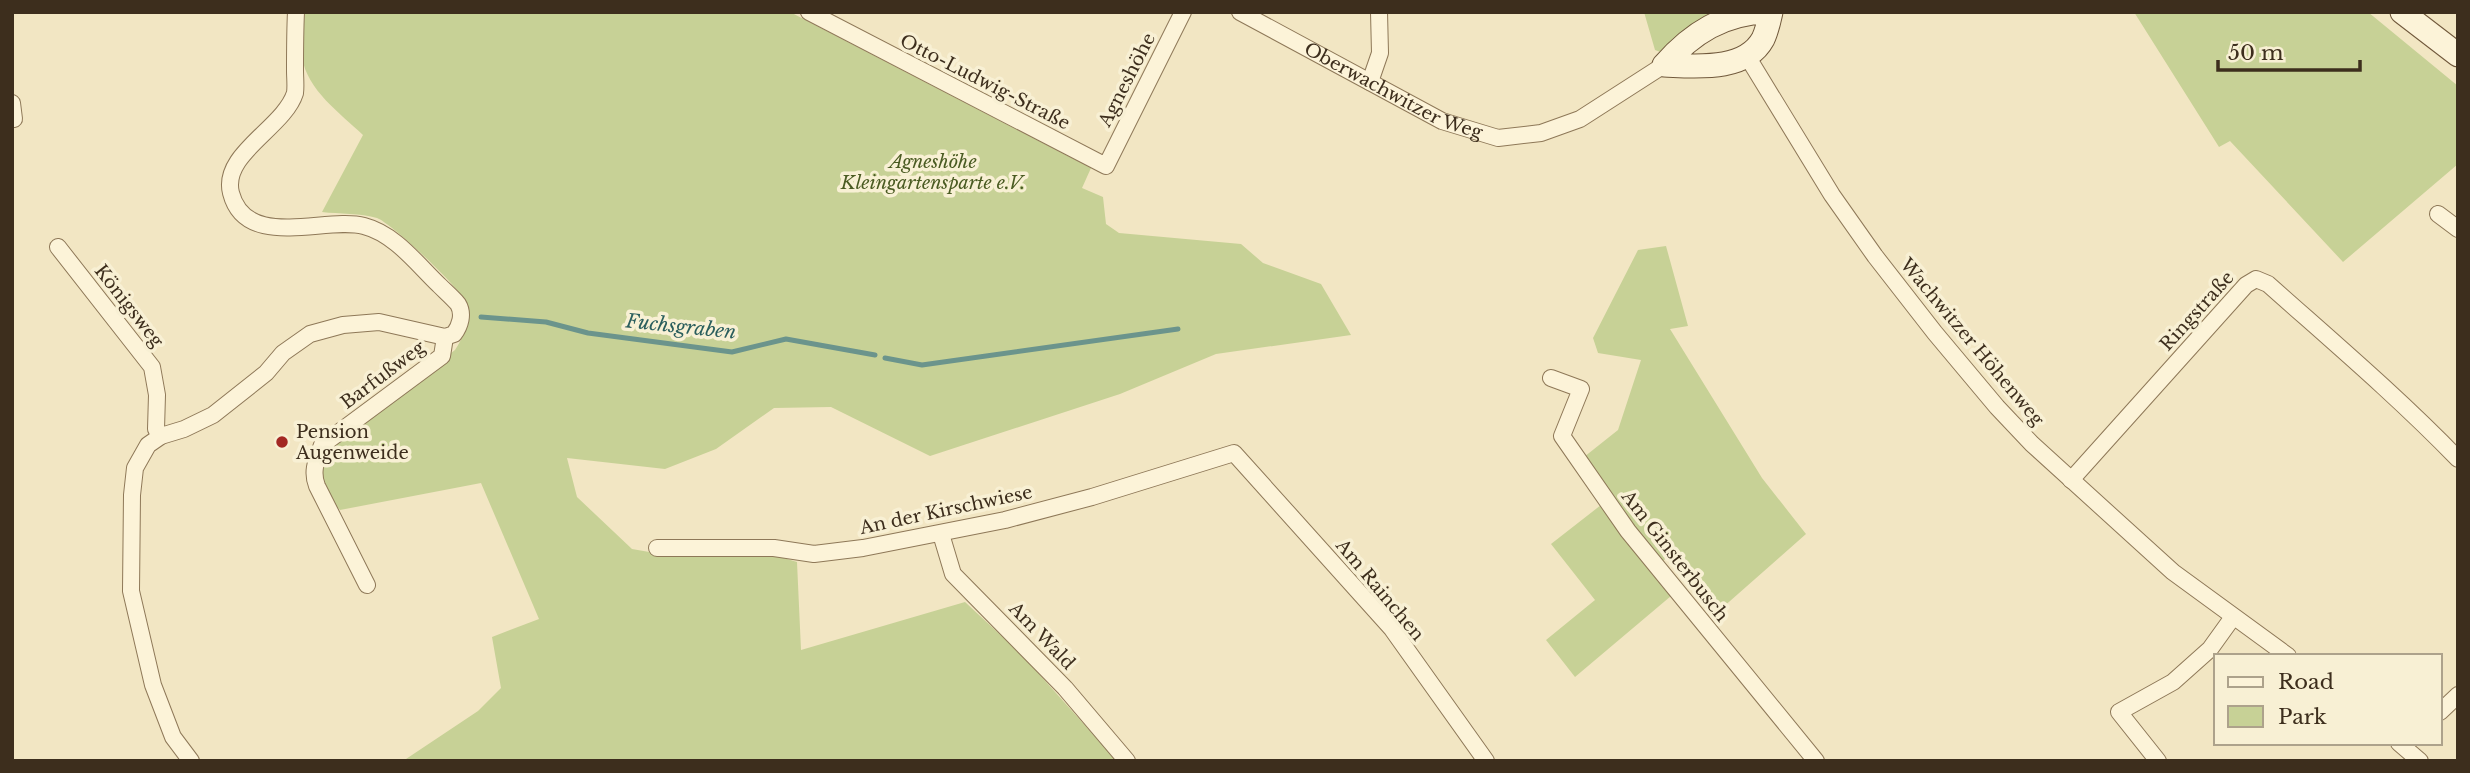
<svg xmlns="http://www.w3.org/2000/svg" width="2470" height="773" font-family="'Libre Baskerville',serif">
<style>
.green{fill:#c7d196}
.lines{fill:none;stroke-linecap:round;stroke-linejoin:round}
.stream{stroke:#6b948c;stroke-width:5}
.street-casing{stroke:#8e7858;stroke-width:18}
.secondary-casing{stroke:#70583b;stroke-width:25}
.street{stroke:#fcf3d8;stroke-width:16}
.secondary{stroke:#fcf3d8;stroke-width:23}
.poi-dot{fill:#a32823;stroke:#f8f0d4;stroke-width:2.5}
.labels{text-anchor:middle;stroke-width:7;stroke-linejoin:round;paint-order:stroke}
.street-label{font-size:18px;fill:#3d2e1d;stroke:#f8f0d4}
.park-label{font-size:18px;font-style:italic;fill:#4a5b22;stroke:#f8f0d4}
.poi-label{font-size:18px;fill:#3d2e1d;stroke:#f8f0d4;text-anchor:start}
.water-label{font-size:19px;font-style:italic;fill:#2b5e5d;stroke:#f8f0d4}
</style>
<rect width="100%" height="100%" fill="#f2e6c3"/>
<!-- green -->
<path class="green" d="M305,12H790L1091,168L1082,188L1103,197L1106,224L1119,233L1241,244L1263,263L1321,284L1351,335L1216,354L1120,394L930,456L831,407L774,408L716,449L665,469L567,458L577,497L632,549L655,553L777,556L797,562L801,650L965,602L1021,654L1117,761H403L478,711L501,688L492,637L539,619L481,483L340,510L327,497L322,474L328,446L455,350C465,334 473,319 464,300C459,287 391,223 377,218C361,213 339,214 322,212L363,135C340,113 307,90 302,57C300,43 304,26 305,12Z
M1644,12H1725L1663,53L1655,50Z
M2134,12H2368L2458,86V164L2343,262L2230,141L2219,147Z
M1666,246L1688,326L1670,329L1762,478L1806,534L1713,616L1668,557L1660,563L1584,457L1618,430L1641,360L1598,353L1593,338L1638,250Z
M1601,505L1671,596L1575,677L1546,640L1595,600L1551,544Z"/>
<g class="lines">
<!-- stream -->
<path class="stream" d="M481,317L546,322L588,333L732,352L786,339L875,355
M885,358L922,365L1178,329"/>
<defs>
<g id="street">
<path d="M809,12L1106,166L1183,12"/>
<path id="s1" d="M1240,12L1442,121L1498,138L1541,133L1580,119L1664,65"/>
<path d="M1747,56L1832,195L1875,256L1935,333L1997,407L2032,444L2173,572L2288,656"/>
<path d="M1370,82L1380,53L1379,12"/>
<path d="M12,103L14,119"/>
<path d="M2438,214L2458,229"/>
<path d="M58,247L152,367L157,395L156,429L161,436"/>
<path d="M1551,378L1581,389L1562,436L1628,531L1816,761"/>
<path d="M2071,480L2246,285L2256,279L2268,284C2332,341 2398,397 2458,459"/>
<path d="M941,534L953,574L1065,688L1127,761"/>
<path d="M657,548H774L814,554L863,548L1005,520L1092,497L1234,453L1392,629L1486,761"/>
<path d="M367,585L317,486C311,471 317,459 322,445L442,356L445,337"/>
<path d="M2440,712L2458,695"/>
<path d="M2399,743L2420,761"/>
<path d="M191,761L173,737L153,685L131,591L132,495L135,468L148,445L161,436L184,429L213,415L266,373L283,353L310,334L343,325L379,322L445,337L454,334C460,326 464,314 458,304C453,298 445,291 439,285C417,264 395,234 364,226C325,216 246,251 231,193C221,154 284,128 295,93C296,86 295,77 295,71C295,52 295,32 296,12"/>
<path d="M2158,761L2119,712L2173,682L2210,649L2233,617"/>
</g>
<path id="secondary" d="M2402,12L2458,55
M1664,65C1695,66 1745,72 1763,39C1767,31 1769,21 1771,12
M1664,65C1692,33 1724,13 1767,12"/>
</defs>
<!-- street casing -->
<use href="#street" class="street-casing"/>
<!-- secondary casing -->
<use href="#secondary" class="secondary-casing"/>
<!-- street -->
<use href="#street" class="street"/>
<!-- secondary -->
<use href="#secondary" class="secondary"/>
</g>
<!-- markers -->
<circle class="poi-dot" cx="282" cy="442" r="7"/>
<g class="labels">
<!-- street labels -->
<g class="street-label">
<text transform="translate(1127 80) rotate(-63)" y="6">Agneshöhe</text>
<text transform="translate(985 82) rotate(27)" y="6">Otto-Ludwig-Straße</text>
<text dy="6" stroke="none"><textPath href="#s1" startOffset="173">Oberwachwitzer Weg</textPath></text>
<text transform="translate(129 306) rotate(52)" y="6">Königsweg</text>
<text transform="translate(2197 311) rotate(-48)" y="6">Ringstraße</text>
<text transform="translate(1972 342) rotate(50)" y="6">Wachwitzer Höhenweg</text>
<text transform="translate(383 375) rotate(-37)" y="6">Barfußweg</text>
<text transform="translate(946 510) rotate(-12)" y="6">An der Kirschwiese</text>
<text transform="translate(1675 556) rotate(52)" y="6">Am Ginsterbusch</text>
<text transform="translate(1380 590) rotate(50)" y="6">Am Rainchen</text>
<text transform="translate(1042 636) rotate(46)" y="6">Am Wald</text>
</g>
<!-- park labels -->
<g class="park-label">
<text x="933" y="168">Agneshöhe<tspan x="933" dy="21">Kleingartensparte e.V.</tspan></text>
</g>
<!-- poi labels -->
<g class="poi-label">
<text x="296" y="438">Pension<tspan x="296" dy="21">Augenweide</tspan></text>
</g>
<!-- water labels -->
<g class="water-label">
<text transform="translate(681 326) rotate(6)" y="7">Fuchsgraben</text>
</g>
</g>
<!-- border -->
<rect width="2470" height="773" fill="none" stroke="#3d2e1d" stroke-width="28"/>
<!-- legend -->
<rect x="2214" y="654" width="228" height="91" fill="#f8f0d4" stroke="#ada28b" stroke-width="2"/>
<rect x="2228" y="677" width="35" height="10" fill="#fcf3d8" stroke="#ada28b" stroke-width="2"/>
<text x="2278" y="689" font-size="21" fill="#3d2e1d">Road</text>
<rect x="2228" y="706" width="35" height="21" fill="#c7d196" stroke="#ada28b" stroke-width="2"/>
<text x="2278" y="724" font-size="21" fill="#3d2e1d">Park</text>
<!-- scale -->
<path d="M2218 60v10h142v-10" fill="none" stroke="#3d2e1d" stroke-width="3.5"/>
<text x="2228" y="60" font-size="21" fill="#3d2e1d" stroke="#f8f0d4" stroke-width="5" paint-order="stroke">50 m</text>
</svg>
